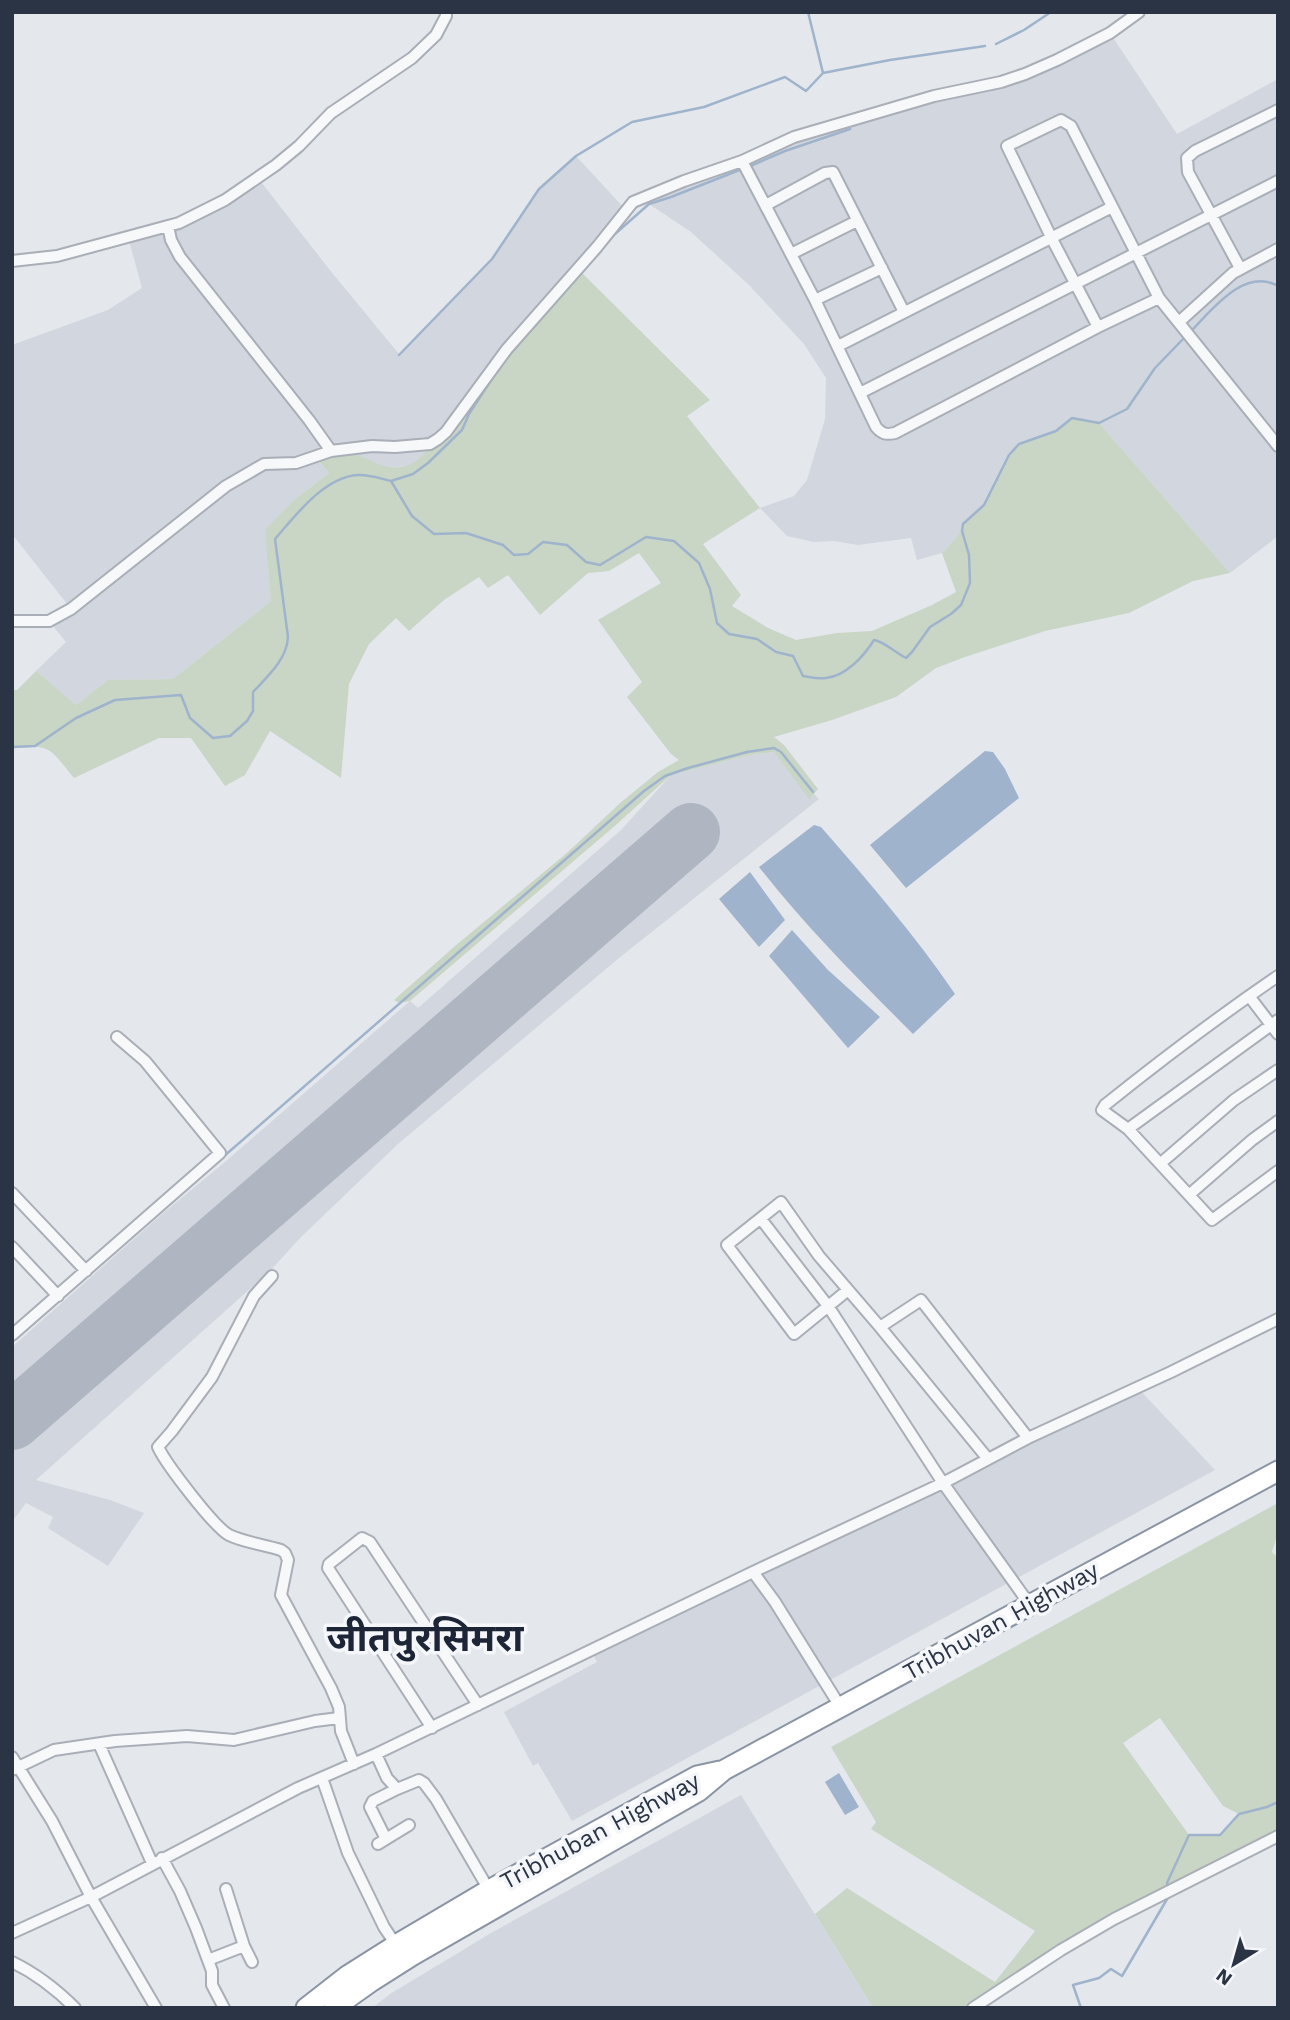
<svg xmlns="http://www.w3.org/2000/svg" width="1290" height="2020" font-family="'Work Sans','Noto Sans Devanagari',sans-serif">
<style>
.built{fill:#d2d6de}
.green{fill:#c9d6c5;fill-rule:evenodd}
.water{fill:#9fb4cc}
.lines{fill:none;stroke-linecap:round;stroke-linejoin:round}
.stream{stroke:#9fb4cc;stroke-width:2.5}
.runway{stroke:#b0b6c1;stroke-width:58}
.street-casing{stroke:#a9aeb7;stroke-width:14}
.highway-casing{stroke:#8b94a3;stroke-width:23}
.street{stroke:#f7f8fa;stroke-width:10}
.highway{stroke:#fff;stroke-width:19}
.labels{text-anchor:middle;stroke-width:7;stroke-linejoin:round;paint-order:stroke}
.street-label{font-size:24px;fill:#2b3445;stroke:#f4f6f9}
.town-label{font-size:38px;font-weight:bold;fill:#1d2536;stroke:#f4f6f9}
</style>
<rect width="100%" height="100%" fill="#e4e7ec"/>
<!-- built -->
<path class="built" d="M1110,33L1177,134L1278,79V536L1230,573L1099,423L1072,419L1056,431L1019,444L1006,461L984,505L963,524L962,531L942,553L917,560L911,538L858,545L834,541L814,542L787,536L760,508L794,496L807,480L825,419L826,378L804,344L748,284L691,232L649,204L645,197L794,137L981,87Z
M576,156L626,210L451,428L426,453L408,466L385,468L352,454L312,455L329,473L295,499L266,530L271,601L173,679L108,680L75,706L36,671L66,642L49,621L71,609L12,534V345L108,310L142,288L128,237L179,223L258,178L329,269L399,354L492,259L539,189Z
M774,752L819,799L619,958L398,1144L300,1238L270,1271L36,1480L110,1500L144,1513L108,1566L48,1528L53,1517L26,1503L12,1522V1347L162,1214L225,1162L410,1001L418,1008L621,830L671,775L750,755Z
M1137,1387L1215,1470L572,1821L538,1763L533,1766L504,1712L597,1662L591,1651Z
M741,1795L873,2008H372L390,1994L491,1933Z"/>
<!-- green -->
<path class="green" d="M578,269L710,400L687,416L760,508L703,544L741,595L732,606L768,628L796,640L837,633L872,631L932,605L956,592L942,553L962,531L963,524L984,505L1006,461L1019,444L1056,431L1072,418L1099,423L1230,573L1193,581L1129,613L1045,631L965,657L936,668L896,697L832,720L774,737L784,745L818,789L809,799L774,752L750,755L671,775L617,824L410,1001L399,1003L394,1000L455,946L568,852L619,804L658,772L679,760L671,754L627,697L642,682L598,620L661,583L639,553L609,571L588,573L540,615L508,575L488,588L479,577L444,600L409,631L396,618L369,644L349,684L341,778L270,731L245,775L225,786L191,738H159L74,778C49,748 53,745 12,747V690H17L36,671L76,705L108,680L173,679L271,601L265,530L295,499L329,473L312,454C324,454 337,453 349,454C371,456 380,472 406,466C432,461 553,300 578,269Z
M1278,1503V1532L1272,1552L1278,1558V1836L1165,1892L973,2008H873L815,1914L847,1888L995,1982L1035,1931L871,1829L876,1822L831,1747ZM1160,1718L1223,1806L1239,1814L1219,1835H1189L1123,1743Z"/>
<!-- water -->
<path class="water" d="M985,751L993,752L1005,769L1019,798L906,888L870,845Z
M814,825L821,827C868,881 915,935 955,994L913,1034C859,980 806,927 759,867Z
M750,872L785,920L759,947L719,899Z
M792,930L828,970L880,1017L848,1048L769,956Z
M839,1773L859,1807L845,1815L825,1782Z"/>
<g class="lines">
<!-- stream -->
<path class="stream" d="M808,12L823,73
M996,44L1024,30L1051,12
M748,167L785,151L850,129
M542,317L615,234L649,204L671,197L742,169
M1191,331C1212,310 1244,267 1278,286
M399,355L492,259L539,189L576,156L632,122L704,107L785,77L806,91L823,73L890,60L985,46
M391,481L413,474L428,463L462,430L469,414L497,371
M12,747L35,746L76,718L115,700L181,695L190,718L213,738L230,736L247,721L253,711V692C268,676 287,659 288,637L275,539C296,515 324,477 358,475C369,474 381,479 391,481L412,516L434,534L466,533L503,545L514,555L528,554L543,542L567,545L586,562L600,565L646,537L674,541L699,563L710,589L717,623L729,634L757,639L776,652L793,656L803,676C810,677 819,679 826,678C846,676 864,656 874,640C885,642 894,652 906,658L912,652L930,627L951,614L961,605L970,583L969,555L962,531L963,524L984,505L1009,455L1019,444L1056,431L1072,418L1099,423L1127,409L1155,368L1186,336
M223,1157L644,791L665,776L688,768L747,752L774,748L781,752L813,792
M23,1332L118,1249
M1168,1887L1167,1883L1189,1835H1220L1239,1814L1267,1807L1278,1802
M1081,2008L1073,1985L1099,1978L1111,1969L1122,1976L1170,1894"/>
<!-- runway -->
<path class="runway" d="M12,1421L691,832"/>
<defs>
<path id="street" d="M742,161L815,300L876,427C882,434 886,435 895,433L1098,327L1159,298
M766,205L825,173L833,172L904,312
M168,226L171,240L180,257L309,420L331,451L372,446L395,447L430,444L438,439L446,432L507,349L597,247L633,202L684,181L742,161L794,137L934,96L1001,82L1025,74L1057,60L1110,33L1139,12
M791,254L857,221
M12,261L57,256L179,223L225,200L276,165L299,146L331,113L412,58L436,35L446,16V12
M1240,268L1188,172L1187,158L1195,151L1278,110
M815,300L882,268
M1179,322L1233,273L1278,249
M1098,327L1052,239L1007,146L1061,120L1071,126L1159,298L1278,446
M838,346L1112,207
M860,393L1278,181
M12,621H49L71,609L226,486L264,464L296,463L331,451
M1278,976C1218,1017 1161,1060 1105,1105L1102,1110L1128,1129L1212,1220L1278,1171
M1249,996L1278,1034
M1128,1129L1278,1020
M1161,1163L1234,1100L1278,1070
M12,1193L86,1271
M1190,1194L1252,1140L1278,1121
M761,1219L828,1306L943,1483L1030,1605
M12,1247L58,1296
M272,1276L254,1296L212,1377L172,1431L158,1447C166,1464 214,1527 229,1535C243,1542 265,1545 281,1550L285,1553L288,1560L281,1595L331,1688L339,1707L341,1731L354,1764
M848,1290L794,1334L727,1245L781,1202L819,1256L880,1327L988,1459
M880,1327L921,1300L1028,1438
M12,1335L220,1153L145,1061L117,1037
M753,1572L943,1483L1028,1438L1171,1372L1278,1319
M432,1728L328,1568L329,1564L362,1538L370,1542L478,1705
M99,1744L152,1863
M376,1754L387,1778L397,1789L419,1780L424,1783L436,1799L489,1890
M12,1757L52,1821L91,1897L156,2008
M12,1770L54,1750L115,1741L187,1736L234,1740L315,1721L339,1718
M322,1778L348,1853L384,1927L396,1945
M386,1839L409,1825
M378,1844L386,1839L370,1807L373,1801L397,1789
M162,1858L180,1891L196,1928L212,1971V1985L224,2008
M12,1933L91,1897L298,1788L376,1754L753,1572L775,1602L841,1708
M244,1946L252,1962
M208,1960L244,1946L226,1889
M12,1962C37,1974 56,1989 75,2008
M973,2008L1061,1950L1114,1919L1278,1836"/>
<path id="highway" d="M306,2008L347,1976L396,1945L489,1890L697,1776L720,1771
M334,2008L372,1981L413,1955L699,1791L724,1770L1278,1471"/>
</defs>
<!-- street casing -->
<use href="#street" class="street-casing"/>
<!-- highway casing -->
<use href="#highway" class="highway-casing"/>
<!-- street -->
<use href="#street" class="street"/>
<!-- highway -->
<use href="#highway" class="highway"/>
</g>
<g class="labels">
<!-- street labels -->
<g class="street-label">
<text transform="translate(1001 1621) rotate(-29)" y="8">Tribhuvan Highway</text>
<text transform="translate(600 1831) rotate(-28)" y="8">Tribhuban Highway</text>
</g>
<!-- town labels -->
<g class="town-label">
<text x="425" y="1651">जीतपुरसिमरा</text>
</g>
</g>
<!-- border -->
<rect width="1290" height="2020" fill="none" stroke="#2b3445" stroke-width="28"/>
<!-- north arrow -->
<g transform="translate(1234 1964) rotate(217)" stroke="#f4f6f9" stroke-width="5" paint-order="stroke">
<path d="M0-5L12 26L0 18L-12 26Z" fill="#2b3445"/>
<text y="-10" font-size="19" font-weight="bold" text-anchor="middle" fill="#2b3445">N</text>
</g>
</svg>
